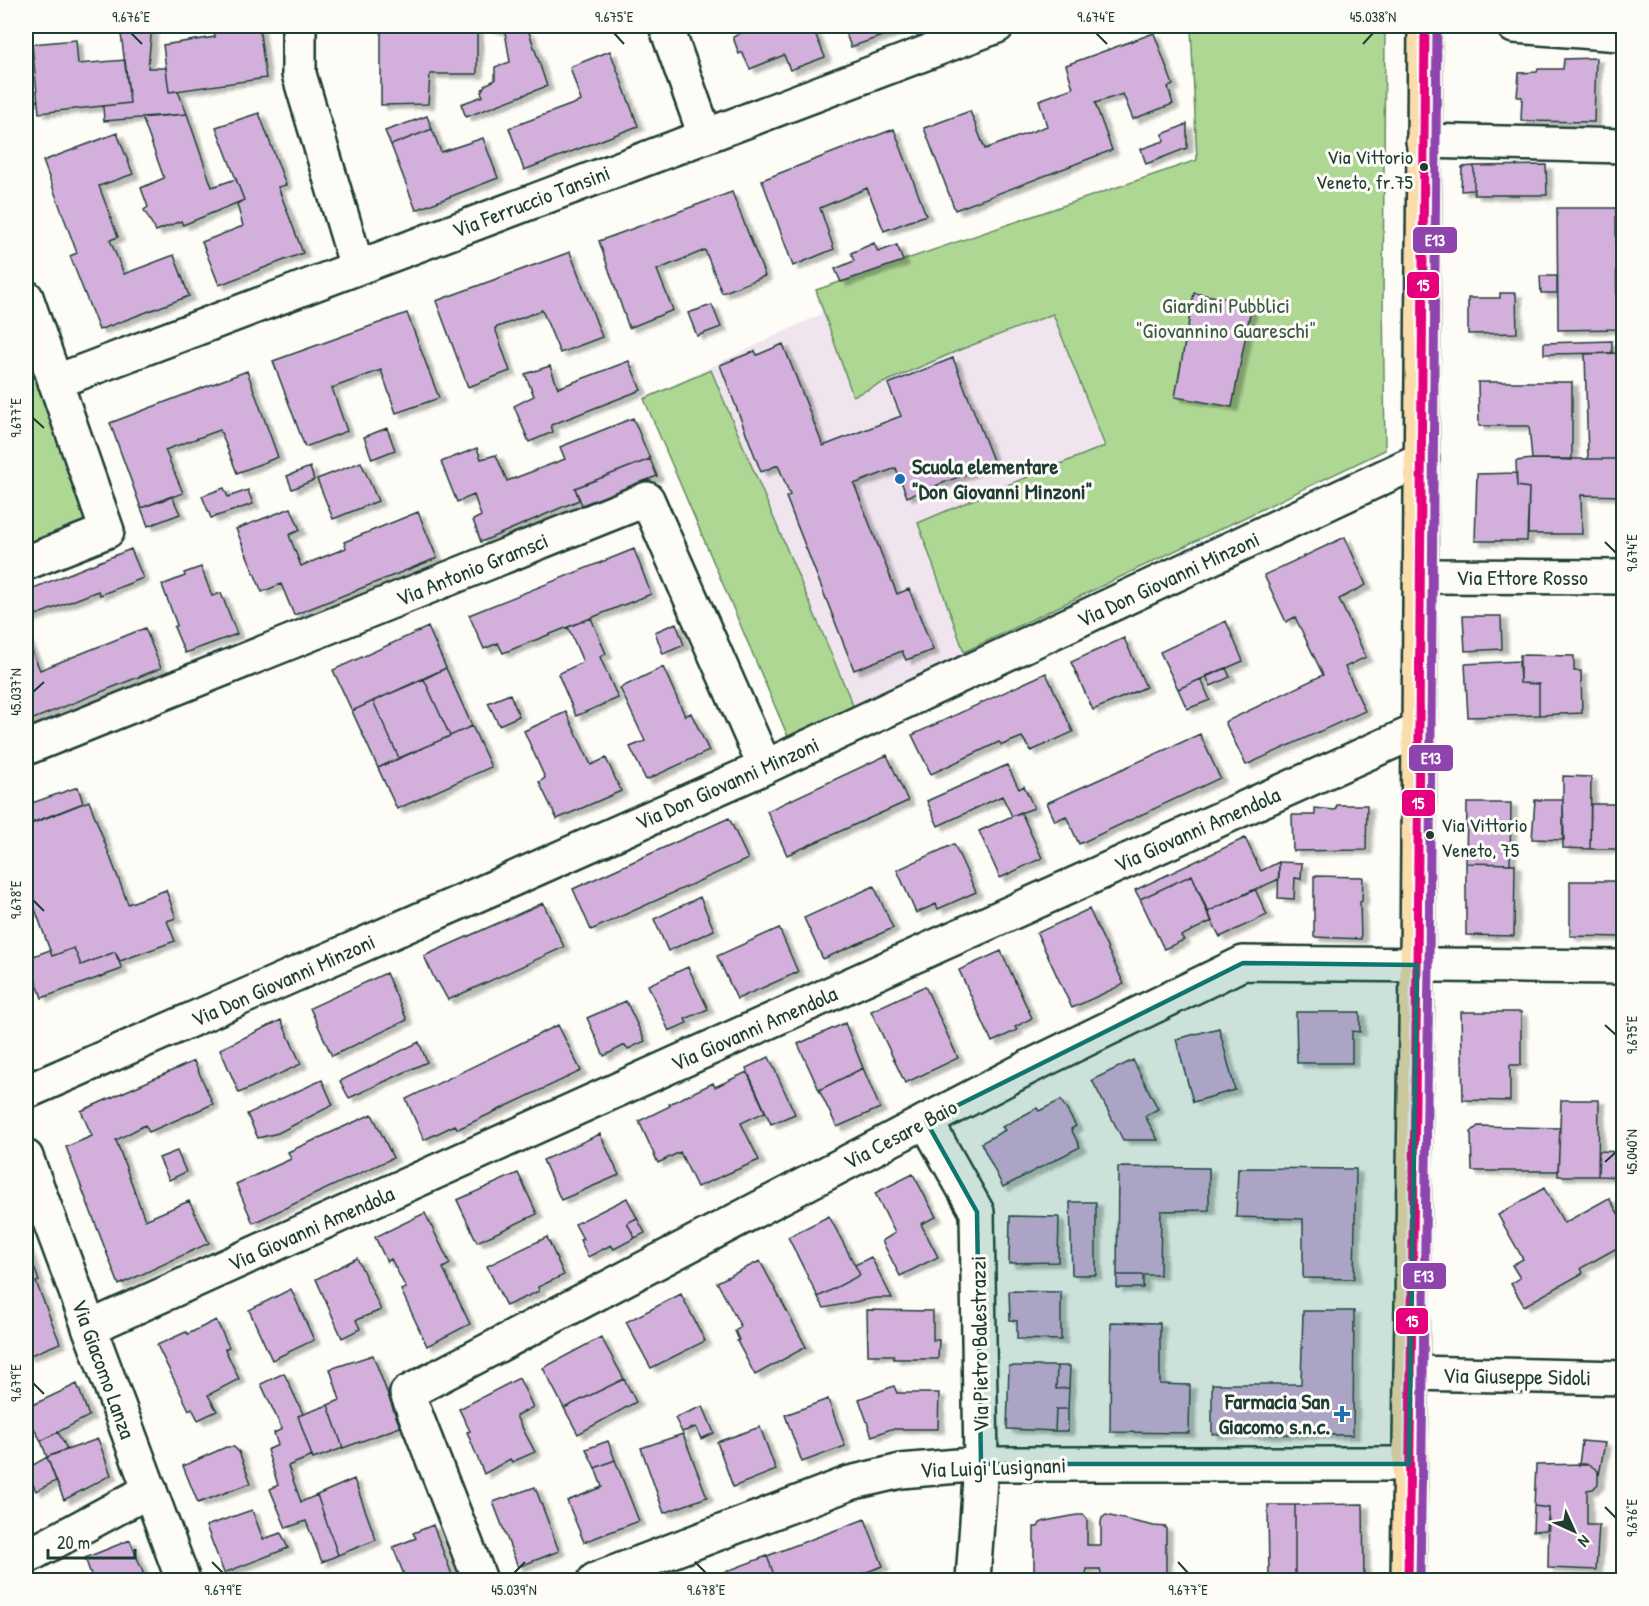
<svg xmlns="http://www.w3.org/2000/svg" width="1649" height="1606" font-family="'Patrick Hand',sans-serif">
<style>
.built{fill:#f0e5ef}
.green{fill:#aed794;stroke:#668a64;stroke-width:1.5}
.building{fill:#d3b0db;stroke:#1f3d34;stroke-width:1.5;filter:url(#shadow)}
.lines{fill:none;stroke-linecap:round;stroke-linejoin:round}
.minor-casing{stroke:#1f3d34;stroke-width:38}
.major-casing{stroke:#1f3d34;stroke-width:38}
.minor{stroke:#fdfcf7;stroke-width:33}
.major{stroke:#fbdcab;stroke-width:33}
.bus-1-casing{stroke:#fdfcf7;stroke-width:14}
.bus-2-casing{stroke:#fdfcf7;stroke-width:14}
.bus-1{stroke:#e5007d;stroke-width:9}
.bus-2{stroke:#8e44ad;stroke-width:9}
.marked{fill:#0f766e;fill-opacity:0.2;stroke:#0f766e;stroke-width:4.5;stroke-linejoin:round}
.ticks{fill:none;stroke:#1f3d34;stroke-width:2}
.bus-dot{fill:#1f3d34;stroke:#fdfcf7;stroke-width:2}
.poi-dot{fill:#1f6fb2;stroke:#fdfcf7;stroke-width:2}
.labels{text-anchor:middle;stroke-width:6;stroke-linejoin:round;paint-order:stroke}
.bus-label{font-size:20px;fill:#1f3d34;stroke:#fdfcf7;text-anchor:end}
.street-label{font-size:22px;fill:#1f3d34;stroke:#fdfcf7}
.park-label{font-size:22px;fill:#3c5c47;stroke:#fdfcf7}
.poi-label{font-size:22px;font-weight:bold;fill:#1f3d34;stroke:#fdfcf7;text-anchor:start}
.line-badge{stroke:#fdfcf7;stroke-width:2}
.badge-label{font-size:16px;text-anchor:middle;font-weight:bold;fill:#fff}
.neatline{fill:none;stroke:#1f3d34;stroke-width:2}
.ticks-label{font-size:15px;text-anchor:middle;fill:#1f3d34}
</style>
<defs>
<filter id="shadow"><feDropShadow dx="6" dy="4" stdDeviation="1.5" flood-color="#0004"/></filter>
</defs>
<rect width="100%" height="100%" fill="#fdfcf7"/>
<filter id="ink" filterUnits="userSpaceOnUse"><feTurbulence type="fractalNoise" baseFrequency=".0167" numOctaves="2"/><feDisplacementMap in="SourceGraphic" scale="12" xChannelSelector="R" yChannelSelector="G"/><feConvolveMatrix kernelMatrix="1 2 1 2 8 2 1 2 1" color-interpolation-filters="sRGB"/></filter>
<g filter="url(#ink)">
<!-- built -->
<path class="built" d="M1016,222L1156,559L789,739L644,399L821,314L816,290Z"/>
<!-- green -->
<path class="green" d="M1191,26H1385L1383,299L1385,450L964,652L918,523L1010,484L1105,446L1053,314L957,351L853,396L816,290L1197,160Z
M711,370L855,710L789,739L644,399Z
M40,371L97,525L26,553V376Z"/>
<!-- building -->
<path class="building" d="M120,26H152L148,68H166L169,92L178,91L187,114L104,121L103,106L130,103Z
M214,26H259L266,78L169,92L163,45L215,37Z
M482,26H518L517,30L529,32L547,86L466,117L461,104L483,96L481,92L485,85L495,80V67L510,62L505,32Z
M738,26H812L825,57L790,70L784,55L750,69L742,52L739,54L733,37L741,33Z
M843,26H910L851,47Z
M381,27H477V74H430L428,104L381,105Z
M1154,33L1173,85L1168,87L1173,104L1133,119L1123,94L1095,103L1112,150L955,210L924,128L970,111L985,149L1047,126L1039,100L1073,88L1066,65Z
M76,40L78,64L125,60L130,103L39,113L32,44Z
M610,51L638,126L524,170L509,128L581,101L570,67Z
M1596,58L1594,122L1521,121L1522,97H1517L1519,73L1537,72L1538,69H1563L1564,59Z
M259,113L286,185L278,187L303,253L219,285L202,242L243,226L237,204L244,200L216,127Z
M187,114L212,187L236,179L244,200L183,225L181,221L156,231L144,210L148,207L141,188L164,178L142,117Z
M427,116L432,129L391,145L385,131Z
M1187,124V148L1146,164L1141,149L1164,141L1163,134Z
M432,129L441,152L483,138L498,178L416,210L391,145Z
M894,129L926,215L884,231L867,188L820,208L834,249L793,266L762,180Z
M117,133L133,174L99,186L118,237L110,240L124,274L174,255L189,296L99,330L70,256L77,253L43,161Z
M1546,165L1547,195H1474V166Z
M1474,166V190L1461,191L1462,167Z
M732,192L765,276L722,293L705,250L657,270L673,310L629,328L599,241Z
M1557,208H1616L1617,329L1558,330Z
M874,243L878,252L897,245L903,261L841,282L835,269L854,261L851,253Z
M570,252L602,337L560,353L542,310L495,328L510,371L468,387L436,301Z
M1540,276H1557V293H1541Z
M1194,293L1252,303L1232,407L1175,397Z
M1500,293H1516L1517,333L1468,334V298H1500Z
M712,305L721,327L697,336L688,313Z
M407,313L439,398L396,413L381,370L332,388L347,431L305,447L273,361Z
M1612,341V353L1544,354V343Z
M783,344L823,446L901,416L888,384L953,358L994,463L907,497L896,468L854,484L897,594L909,589L933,650L906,660L902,651L854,670L786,497L790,495L778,465L761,472L720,365L755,351L757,355Z
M1622,353L1621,459H1588L1585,354Z
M629,361L641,390L551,425L553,432L529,442L514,406L534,396L525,374L550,366L558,388Z
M247,371L278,457L237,473L220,430L165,450L183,493L141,508L110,423Z
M1478,382H1572V460L1532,459L1529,426H1479Z
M633,418L650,459L575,488L579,500L481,542L473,520L481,516L474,495L457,502L441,462L477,448L481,459L496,455L507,481L565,459L560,447Z
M387,428L395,450L372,459L364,437Z
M650,459L657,476L582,505L575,488Z
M1532,459H1624V496L1581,495L1582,534H1528L1529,488L1517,486L1516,461Z
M361,462L378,501L333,519L317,479Z
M310,467L314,480L292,489L287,476Z
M1516,473L1517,486L1529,488L1527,541H1475L1477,474Z
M224,488L228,497L248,490L253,504L211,518L202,496Z
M172,496L180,514L148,526L141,508Z
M291,508L300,530L289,535L301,566L346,548L344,542L418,512L437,558L294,615L281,584L262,592L236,529Z
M1345,537L1366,585L1339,599L1366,657L1345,667L1365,711L1246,765L1225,722L1323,675L1295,617L1286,622L1264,575Z
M131,549L143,578L100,595L98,591L26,619V591Z
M634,549L651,594L503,653L498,643L484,649L469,615Z
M201,567L212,596L221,593L237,634L185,653L174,627L177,625L162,585L185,576L184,573Z
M1463,616H1501L1502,649L1465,651Z
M591,618L606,654L600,657L618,698L576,716L558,674L583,662L568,627Z
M1226,621L1243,661L1178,689L1160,652Z
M676,623L684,645L663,654L655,632Z
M428,627L446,668L352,711L333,670Z
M145,628L161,668L26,722V637L40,670Z
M1124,638L1146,687L1093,710L1071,662Z
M1520,655L1574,656V671H1581L1582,713L1539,715V684L1520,683Z
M1519,661L1520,683L1539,684V715L1468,717L1465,664Z
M663,667L685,716L691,713L709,751L646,780L630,747L645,741L620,688Z
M446,668L472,726L450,736L424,679Z
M1226,668L1230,677L1211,686L1206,676Z
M1046,673L1073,732L1031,751L1022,737L1002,745L999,742L931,774L912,735Z
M424,679L450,736L399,758L373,701Z
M1201,679L1210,700L1187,709L1178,689Z
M510,694L519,716L499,725L488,703Z
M373,701L399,758L378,768L352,711Z
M566,712L591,765L606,758L621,791L557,819L539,782L545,778L524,731Z
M472,726L491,767L397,809L378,768Z
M1200,734L1220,778L1079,844L1066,816L1055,821L1047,803Z
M887,755L908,801L787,855L767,811Z
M1007,765L1019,789L1024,786L1034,808L1012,816L1002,796L938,826L927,801Z
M1563,776L1591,777L1590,849L1563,848Z
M78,787L83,803L29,824L26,812V805Z
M1535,800H1563L1564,840L1532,839Z
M89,801L128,904L166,890L176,918L167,921L175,941L120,961L115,952L81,965L74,948L52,956L26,884V826Z
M1467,803H1511L1510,864L1466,863Z
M1591,804H1624V849H1590Z
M1337,805H1367L1366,850L1293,851L1292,815H1315V808L1335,810Z
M1021,812L1042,858L1000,878L979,831Z
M729,818L748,859L591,930L573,889Z
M1245,838L1261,871L1279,862V879L1207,912L1192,875L1140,899L1135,890Z
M954,844L976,892L938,909L936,904L916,913L897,870Z
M1279,862L1302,863L1301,879L1295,878L1294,899L1278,898Z
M1466,863L1515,864L1514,936L1466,935Z
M1192,875L1212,921L1181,936L1184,940L1164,949L1140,899Z
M1314,876L1363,877L1362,901L1360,902L1361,939L1314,937Z
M1570,881H1624V937L1570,936Z
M874,886L893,928L823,959L804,918Z
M1255,889L1267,915L1220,937L1207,912Z
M700,897L714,930L668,951L654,919Z
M543,903L564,947L448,1000L438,982H436L424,956Z
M1089,909L1124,984L1072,1008L1037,933Z
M779,928L798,972L737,999L717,956Z
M74,948L81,965L115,952L122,969L42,998L28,958L50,950L52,956Z
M1001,951L1032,1018L1015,1027L1017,1030L992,1042L959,970Z
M688,967L708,1009L685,1019L687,1023L669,1031L648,985Z
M386,973L407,1020L332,1056L310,1008Z
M925,986L958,1058L905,1083L871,1011Z
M626,1001L645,1041L628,1049L625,1045L604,1056L587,1018Z
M1296,1012H1360V1032L1352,1031V1063H1297Z
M1461,1012H1521V1065H1510V1101L1463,1100Z
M281,1020L301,1064L239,1093L220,1049Z
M845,1023L863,1068L819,1090L798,1044Z
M558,1025L581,1071L458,1129L455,1125L424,1140L406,1099Z
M1219,1028L1235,1090L1193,1102L1176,1039Z
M419,1042L427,1062L349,1098L340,1081Z
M769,1057L795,1114L771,1124L746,1068Z
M1133,1060L1158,1109L1145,1116L1158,1140H1123L1092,1080Z
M194,1061L213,1104L149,1132L145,1125L116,1140L145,1220L189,1201L209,1243L119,1285L66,1147L92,1136L81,1111Z
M863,1068L880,1108L837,1127L819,1090Z
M747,1072L765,1112L741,1123L759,1160L697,1187L680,1152L658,1163L639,1121L670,1106L669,1104L713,1083L715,1087Z
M322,1080L333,1105L278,1133L258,1138L247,1114Z
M1061,1100L1076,1126L1071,1129L1080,1147L1003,1187L981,1143L1005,1130L1002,1127L1037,1108L1039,1111Z
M1561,1100H1599L1598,1176H1558Z
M372,1114L393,1158L253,1223L236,1184L291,1159L288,1152Z
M1478,1126L1560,1128L1558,1171H1472L1471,1132Z
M600,1134L619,1175L561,1200L543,1160Z
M177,1151L186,1172L169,1180L159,1158Z
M1599,1151L1624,1152V1177L1598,1176Z
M1118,1167L1209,1168V1210L1161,1211L1160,1275H1117Z
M1238,1168L1356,1169L1354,1279L1303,1278V1219L1236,1217Z
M518,1173L537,1214L477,1242L457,1200Z
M913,1174L936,1217L921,1224L938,1257L900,1276L882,1241L895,1233L875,1193Z
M1544,1188L1564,1223L1609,1198L1624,1223V1244L1581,1268L1583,1273L1524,1306L1511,1284L1520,1278L1512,1265L1523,1259L1498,1215Z
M627,1198L637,1218L627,1223L635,1238L614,1249L611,1245L588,1257L580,1240L583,1239L575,1224Z
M1070,1202H1096V1275H1072Z
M425,1213L450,1264L443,1268L470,1324L427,1346L401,1290L406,1288L391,1259L387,1262L375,1237Z
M829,1216L860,1275L818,1297L788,1237Z
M1010,1216L1059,1217L1058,1262L1009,1263Z
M637,1218L645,1233L635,1238L627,1223Z
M547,1237L564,1275L538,1287L539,1291L506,1306L487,1266Z
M26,1245L39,1281L36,1282L60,1343L26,1357Z
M871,1257L892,1298H875L824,1308L818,1297L860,1275L855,1265Z
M357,1258L381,1310L356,1320L360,1329L342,1338L316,1279Z
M760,1261L806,1347L755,1375L737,1341L739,1340L735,1331L741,1327L717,1282Z
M1117,1275H1143V1288H1117Z
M291,1289L314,1340L272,1360L249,1310Z
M1009,1291L1061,1292V1340L1017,1339V1321L1010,1320Z
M681,1294L705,1341L651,1368L626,1322Z
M867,1310L933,1311V1340H939L938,1359H894L893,1355H868Z
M1303,1311H1354L1353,1435L1212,1434V1384H1301Z
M216,1320L229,1347L225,1349L239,1379L208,1395L217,1411L198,1420L192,1408L189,1410L157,1345L186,1332L188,1334Z
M1111,1322L1160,1323V1384L1190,1385L1189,1433L1110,1432Z
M601,1337L624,1379L564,1408L543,1368Z
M373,1355L400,1427L343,1448L328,1405L340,1400L330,1369Z
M1009,1366H1057L1056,1389L1069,1388L1068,1409H1056L1055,1431L1007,1429Z
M1057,1366H1070L1069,1388L1056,1389Z
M284,1373L303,1414L298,1416L312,1456L288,1466L301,1502L317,1495L338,1555L322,1562L306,1521L286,1528L270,1489L278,1485L267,1450L278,1445L274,1433L282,1429L261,1384Z
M519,1378L533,1407L516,1416L535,1452L512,1462L510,1459L484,1474L467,1432L470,1431L459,1409Z
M624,1379L636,1402L578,1434L564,1408Z
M77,1384L89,1416L41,1441L26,1413V1408Z
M894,1386L897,1393H939L938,1429H891L872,1436L859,1399Z
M828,1399L845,1446L802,1462L785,1415Z
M328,1405L343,1448L313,1459L298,1416Z
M703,1406L714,1433L701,1439L696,1427L682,1432L675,1418Z
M1056,1409H1068V1431H1055Z
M760,1427L776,1470L733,1487L717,1442Z
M58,1432L67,1449L47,1457L41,1441Z
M683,1434L707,1497L664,1513L641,1448Z
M98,1439L111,1475L64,1500L47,1457Z
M608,1441L615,1460L595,1468L586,1449Z
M1582,1441L1605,1443L1599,1475L1598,1471L1590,1465H1579Z
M226,1447H234L239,1452L251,1483L198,1503L183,1466Z
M47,1457L56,1481L36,1491L26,1469Z
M615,1460L639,1521L584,1542L567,1501L602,1487L595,1468Z
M1536,1465L1585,1464L1590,1465L1598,1471V1484L1593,1489L1587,1490V1525H1599L1596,1570L1548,1568L1549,1508L1534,1506Z
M354,1479L376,1540L338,1555L317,1495Z
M535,1487L559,1551L518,1567L493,1502Z
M1363,1504L1364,1580H1295V1505Z
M1268,1505H1295V1580H1269Z
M1534,1506L1549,1508L1547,1530L1533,1531Z
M252,1510L263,1539L281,1533L288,1548L224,1573L206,1526Z
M1077,1515H1084L1087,1519V1545H1101V1522L1102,1518L1106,1515L1154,1526L1166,1527V1575L1127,1574L1124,1580H1106L1102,1579L1100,1569H1087L1085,1579L1067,1580L1059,1574L1034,1573V1527H1038L1040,1523L1045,1521Z
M865,1519L883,1566L845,1580H776L767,1556Z
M433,1525L454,1580H406L393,1547L416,1538L413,1533Z
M130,1540L146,1580H93L85,1558Z
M767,1556L776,1580H713L711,1577Z"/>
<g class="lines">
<defs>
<path id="minor" d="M299,26V74L357,267
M666,26L705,135
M1514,26L1620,34
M1423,141L1624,146
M26,297L107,531L26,563
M55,382L997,26
M1421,576L1624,577
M26,748L647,499L765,767
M26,1092L504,883L765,767L1422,459
M926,1121L977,1212L981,1464L973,1580
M26,1157L183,1580
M89,1328L912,957L1419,730
M1411,1373L1624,1378
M26,1557L150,1490
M480,1580L407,1393L1029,1067L1243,963L1624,967
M595,1580L850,1483L901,1471L981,1464H1409"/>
<path id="major" d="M1408,1580L1417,965L1425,26"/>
</defs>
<!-- minor casing -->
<use href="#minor" class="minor-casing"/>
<!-- major casing -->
<use href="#major" class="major-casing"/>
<!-- minor -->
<use href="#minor" class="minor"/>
<!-- major -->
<use href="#major" class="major"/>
<defs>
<path id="bus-1" d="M1408,1580L1417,965L1425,26"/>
<path id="bus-2" d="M1420,1580L1429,965L1437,26"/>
</defs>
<!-- bus-1 casing -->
<use href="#bus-1" class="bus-1-casing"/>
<!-- bus-2 casing -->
<use href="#bus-2" class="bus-2-casing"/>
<!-- bus-1 -->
<use href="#bus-1" class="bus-1"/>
<!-- bus-2 -->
<use href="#bus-2" class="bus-2"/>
</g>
</g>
<!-- marked area -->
<path class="marked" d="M1243,963L1417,965L1409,1464H981L977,1212L926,1121Z"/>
<!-- ticks -->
<path class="ticks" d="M131,33L142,44M614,33L624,44M1096,33L1107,44M1363,44L1373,33M33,418L44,428M1605,542L1616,553M33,692L44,682M33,900L44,911M1605,1025L1616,1035M1605,1162L1616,1152M33,1383L44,1394M1605,1507L1616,1518M212,1562L223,1573M695,1562L706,1573M1178,1562L1188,1573M514,1573L525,1562"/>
<!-- markers -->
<g class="bus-dot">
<circle cx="1424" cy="167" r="5"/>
<circle cx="1430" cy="835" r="5"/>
</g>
<g class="poi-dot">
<circle cx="900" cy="479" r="6"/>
<path d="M1339 1405h6v6h6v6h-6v6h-6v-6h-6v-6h6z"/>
</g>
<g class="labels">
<!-- bus labels -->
<g class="bus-label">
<text x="1413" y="164">Via Vittorio<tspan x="1413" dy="25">Veneto, fr.75</tspan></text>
<text x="1441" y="832" text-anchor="start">Via Vittorio<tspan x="1441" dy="25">Veneto, 75</tspan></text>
</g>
<!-- street labels -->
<g class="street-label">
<text transform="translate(531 201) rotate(-21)" y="8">Via Ferruccio Tansini</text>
<text transform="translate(472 569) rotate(-22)" y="8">Via Antonio Gramsci</text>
<text x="1522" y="585">Via Ettore Rosso</text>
<text transform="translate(1168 579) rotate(-25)" y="8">Via Don Giovanni Minzoni</text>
<text transform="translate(727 783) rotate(-24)" y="8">Via Don Giovanni Minzoni</text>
<text transform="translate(1197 829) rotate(-24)" y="8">Via Giovanni Amendola</text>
<text transform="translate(283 980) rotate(-24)" y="8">Via Don Giovanni Minzoni</text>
<text transform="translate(754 1028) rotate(-24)" y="8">Via Giovanni Amendola</text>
<text transform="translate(900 1134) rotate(-28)" y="8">Via Cesare Baio</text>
<text transform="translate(311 1228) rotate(-24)" y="8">Via Giovanni Amendola</text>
<text transform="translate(979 1344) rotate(-91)" y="8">Via Pietro Balestrazzi</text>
<text transform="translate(104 1369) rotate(70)" y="8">Via Giacomo Lanza</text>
<text transform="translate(1517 1376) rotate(1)" y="8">Via Giuseppe Sidoli</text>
<text transform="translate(993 1467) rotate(-2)" y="8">Via Luigi Lusignani</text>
</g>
<!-- park labels -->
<g class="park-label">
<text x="1226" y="313">Giardini Pubblici<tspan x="1226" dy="25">"Giovannino Guareschi"</tspan></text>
</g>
<!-- poi labels -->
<g class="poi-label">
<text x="912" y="474">Scuola elementare<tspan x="912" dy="25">"Don Giovanni Minzoni"</tspan></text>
<text x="1330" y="1409" text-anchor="end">Farmacia San<tspan x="1330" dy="25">Giacomo s.n.c.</tspan></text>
</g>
</g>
<g class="line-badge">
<rect x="1412" y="226" width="46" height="28" rx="6" fill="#8e44ad"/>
<rect x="1406" y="271" width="34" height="28" rx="6" fill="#e5007d"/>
<rect x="1408" y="744" width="46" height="28" rx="6" fill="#8e44ad"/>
<rect x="1401" y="789" width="35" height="28" rx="6" fill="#e5007d"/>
<rect x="1402" y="1262" width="45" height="28" rx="6" fill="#8e44ad"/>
<rect x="1395" y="1307" width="34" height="28" rx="6" fill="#e5007d"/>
</g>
<g class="badge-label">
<text x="1435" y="246">E13</text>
<text x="1423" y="291">15</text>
<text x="1431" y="764">E13</text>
<text x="1418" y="809">15</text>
<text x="1424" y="1282">E13</text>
<text x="1412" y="1327">15</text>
</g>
<!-- margin -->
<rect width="1649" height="1606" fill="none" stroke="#fdfcf7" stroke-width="66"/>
<!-- north arrow -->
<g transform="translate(1574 1531) rotate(135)" stroke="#fdfcf7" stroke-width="4.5" paint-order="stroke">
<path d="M0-4.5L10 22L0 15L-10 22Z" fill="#1f3d34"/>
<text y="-9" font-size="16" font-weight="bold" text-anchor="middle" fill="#1f3d34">N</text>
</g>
<!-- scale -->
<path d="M48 1549v9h87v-9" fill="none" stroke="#1f3d34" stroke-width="3"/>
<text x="57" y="1549" font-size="18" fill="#1f3d34" stroke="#fdfcf7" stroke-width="4.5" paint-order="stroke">20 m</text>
<rect x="33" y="33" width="1583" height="1540" class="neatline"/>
<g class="ticks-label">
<text x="131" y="22">9.676°E</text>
<text x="614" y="22">9.675°E</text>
<text x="1096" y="22">9.674°E</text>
<text x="1373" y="22">45.038°N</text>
<text transform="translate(16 418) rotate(-90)" y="5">9.677°E</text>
<text transform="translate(1632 553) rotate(-90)" y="5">9.674°E</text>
<text transform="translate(16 692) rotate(-90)" y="5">45.037°N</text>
<text transform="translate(16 900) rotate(-90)" y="5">9.678°E</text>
<text transform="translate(1632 1035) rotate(-90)" y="5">9.675°E</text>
<text transform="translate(1632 1152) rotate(-90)" y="5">45.040°N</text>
<text transform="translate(16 1383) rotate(-90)" y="5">9.679°E</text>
<text transform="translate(1632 1518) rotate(-90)" y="5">9.676°E</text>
<text x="223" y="1595">9.679°E</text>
<text x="514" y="1595">45.039°N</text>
<text x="706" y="1595">9.678°E</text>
<text x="1188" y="1595">9.677°E</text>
</g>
</svg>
